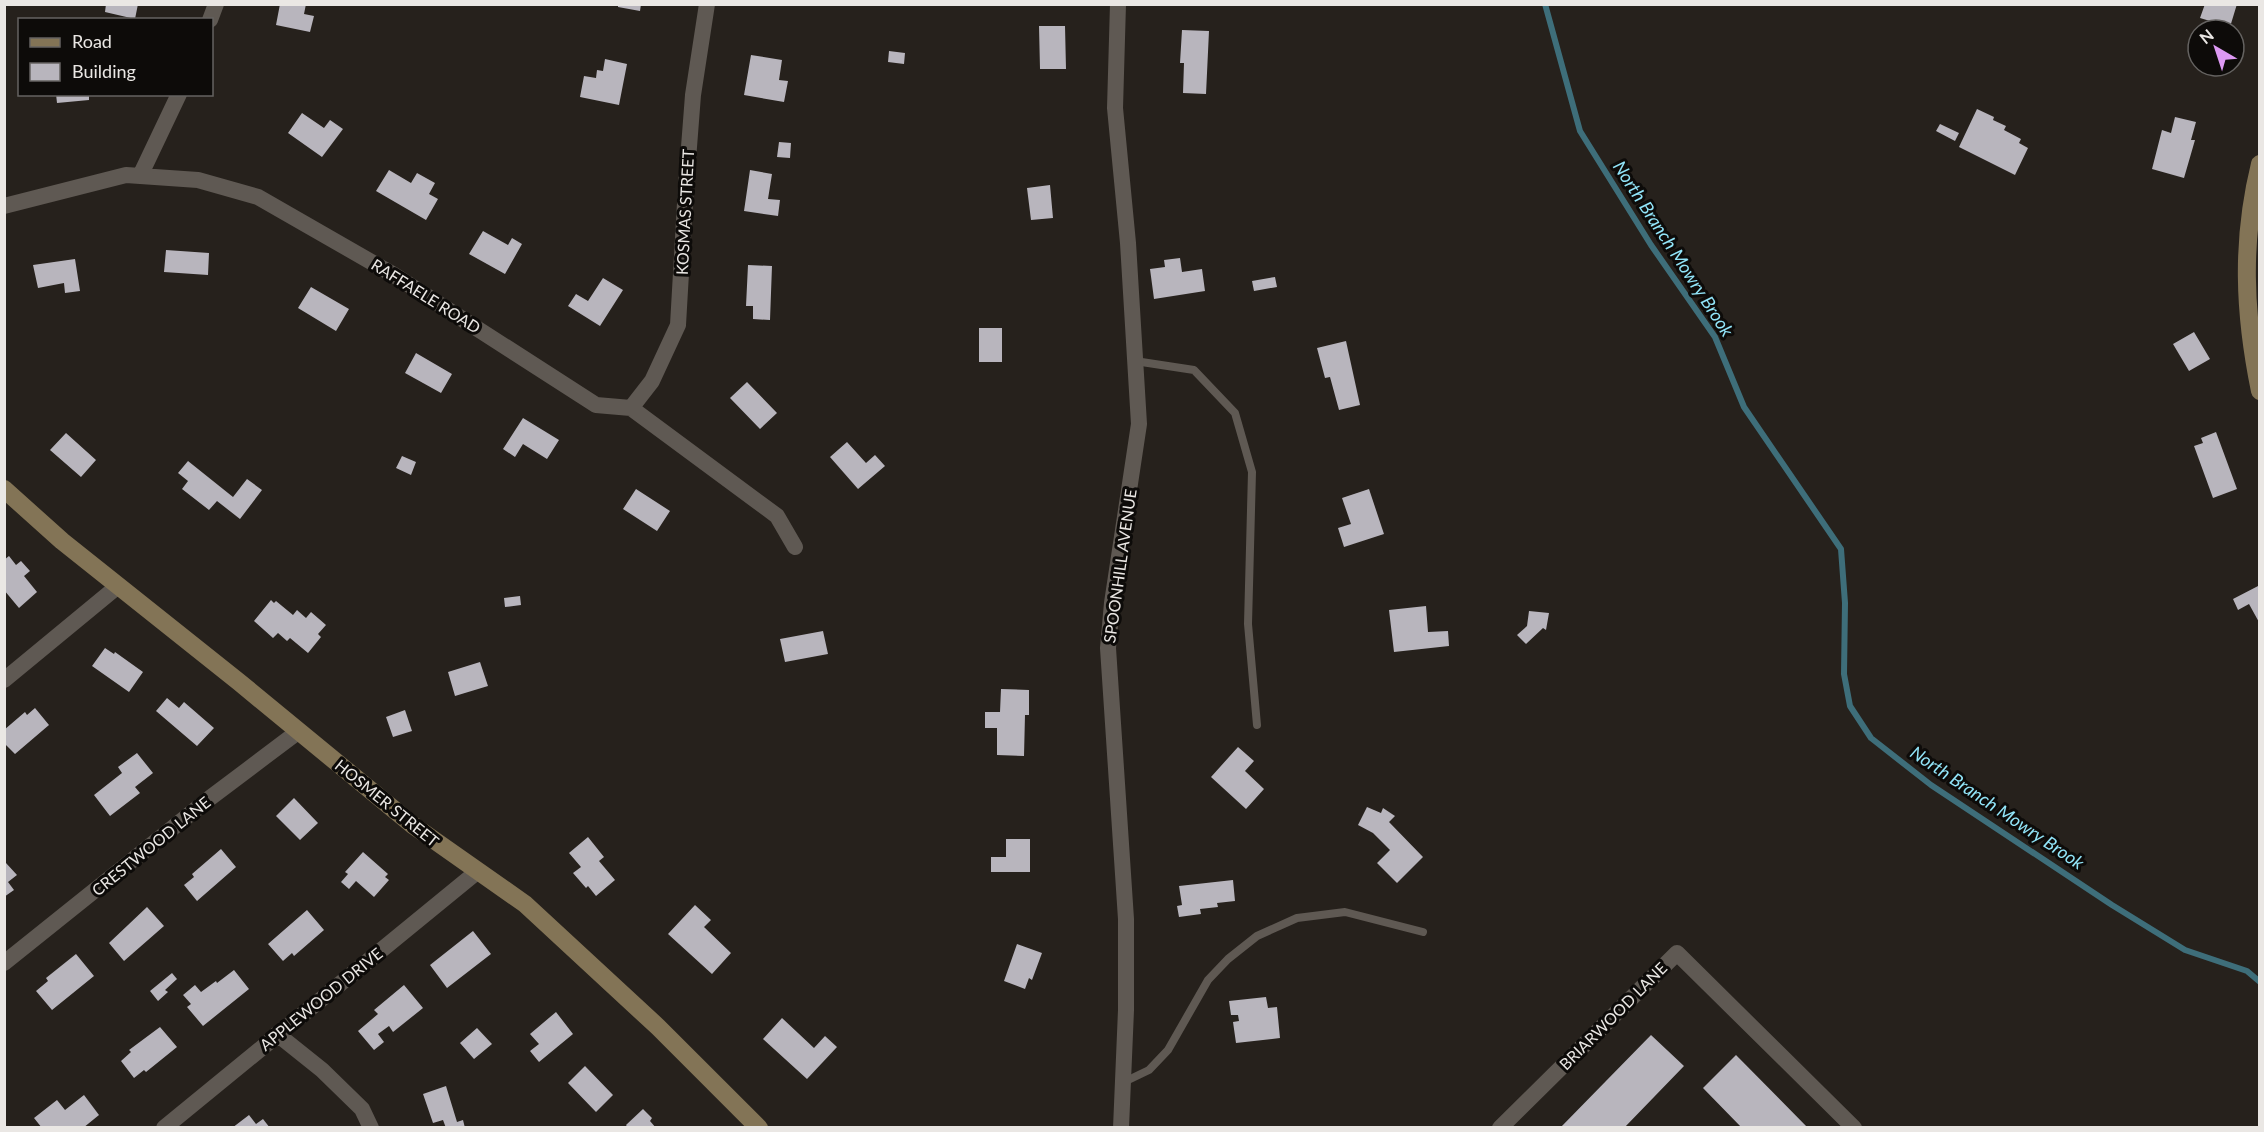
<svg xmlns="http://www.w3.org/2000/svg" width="2264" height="1132" font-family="Lato,sans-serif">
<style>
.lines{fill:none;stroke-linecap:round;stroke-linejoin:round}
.stream{stroke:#3e6e7a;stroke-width:6}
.building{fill:#b8b5bd}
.lane{stroke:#5f5953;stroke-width:8}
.street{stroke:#5f5953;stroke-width:16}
.secondary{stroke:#837456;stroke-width:18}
.labels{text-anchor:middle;stroke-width:6;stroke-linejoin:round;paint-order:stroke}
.street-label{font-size:16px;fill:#eae7e4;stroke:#0d0b09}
.water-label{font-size:18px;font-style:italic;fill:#92e5f9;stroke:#0d0b09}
</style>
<rect width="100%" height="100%" fill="#26211c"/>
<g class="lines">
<!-- stream -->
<path class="stream" d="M1545,4L1580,131L1651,245L1715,337L1744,407L1841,549L1845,603L1844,674L1850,706L1871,738L1931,785L2112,905L2185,950L2247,971L2260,982"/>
</g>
<!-- building -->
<path class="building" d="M106,4H138L135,19L105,12Z
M280,4H306L304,14L314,16L310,32L276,25Z
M618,4H641L640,11L618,7Z
M2205,4H2237L2230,27L2200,18Z
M1039,26H1065L1066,69H1040Z
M1182,30L1209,31L1206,94L1183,93L1184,63H1180Z
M889,51L905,53L904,64L888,62Z
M751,55L782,60L779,80L788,81L784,102L744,95Z
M605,59L627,64L619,105L580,97L584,76L596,78L597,70L603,71Z
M56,94H89V100L57,103Z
M1977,109L1994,117L1993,120L2006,126L2004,130L2021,139L2019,143L2028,148L2015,175L1959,147Z
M302,113L324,128L330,120L343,129L322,157L288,133Z
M2175,117L2196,122L2191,140H2195L2184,178L2152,169L2162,130L2171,133Z
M1940,124L1959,133L1955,141L1936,131Z
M779,142L791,143L790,158L777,157Z
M389,170L411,183L417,173L435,183L429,194L438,199L426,220L376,191Z
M750,170L772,174L768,199L780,200L778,216L744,211Z
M1050,185L1053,218L1031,220L1027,188Z
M483,231L508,245L512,238L522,244L505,274L469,254Z
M166,250L209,253L208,275L164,272Z
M1180,258L1182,272L1202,269L1205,291L1154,299L1150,269L1165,267L1164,260Z
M75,259L80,291L65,293L64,283L38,288L33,265Z
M748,265L772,266L770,320L753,319V306H746Z
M1275,277L1277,287L1254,291L1252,281Z
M603,278L623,290L600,326L568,306L576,294L588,301Z
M311,287L349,309L336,331L298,308Z
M979,328H1002V362H979Z
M2194,332L2210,359L2189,371L2173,344Z
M1346,341L1360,405L1339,410L1330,377L1325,378L1317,348Z
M416,353L452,374L441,393L405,373Z
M747,382L777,413L760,429L730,398Z
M523,418L559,440L547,459L523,444L515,457L503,449Z
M2216,432L2237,489L2213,498L2194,446L2203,443L2201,438Z
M66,433L96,460L81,477L50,450Z
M847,442L866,463L875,455L885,466L858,489L830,457Z
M402,456L416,462L411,475L396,468Z
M188,461L233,497L247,479L262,490L240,519L217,501L209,510L182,489L188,481L178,473Z
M636,489L670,511L657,531L623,509Z
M1369,489L1384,534L1344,547L1338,528L1351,524L1342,498Z
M9,556L16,565L21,561L30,571L24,576L37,592L19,608L4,590V560Z
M2260,585V624L2249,604L2238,610L2233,599Z
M520,596L521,605L505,607L504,598Z
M271,600L274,603L276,601L293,615L297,610L306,618L311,612L326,625L318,634L321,637L308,653L290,638L287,641L278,633L273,638L254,621Z
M1426,606L1428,632L1448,631L1449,646L1394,652L1389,610Z
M1529,611L1549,613L1546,630L1543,628L1526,644L1517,635L1527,626Z
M823,631L828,654L785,662L780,639Z
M105,648L114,654L115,652L143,672L129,692L92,666Z
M480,662L488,686L455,696L448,672Z
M1001,689L1029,690V715H1025L1024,756L997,755V728H985V712H1000Z
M167,698L179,708L184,702L214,728L197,746L156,711Z
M35,708L49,725L15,754L4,743V730L25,712L27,715Z
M405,710L412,731L393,737L386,717Z
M1238,747L1254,761L1245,771L1264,789L1246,809L1211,777Z
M137,753L153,773L135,787L140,793L110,816L94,795L122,773L118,767Z
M294,798L318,823L300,840L276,816Z
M1367,807L1381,813L1383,808L1395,816L1389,822L1423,857L1397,883L1377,863L1390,850L1373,833L1358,825Z
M588,837L604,857L599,861L615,880L596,896L588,886L586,888L573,873L581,867L569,853Z
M1006,839H1030V872H991V857H1006Z
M221,849L236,867L197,901L184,885L194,877L192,874Z
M363,852L388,874L385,877L389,880L374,897L356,881L349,889L341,882L348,874L345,872Z
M6,863L17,875L8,882L14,890L4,897V864Z
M1233,880L1235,901L1217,903L1218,907L1200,909L1201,914L1179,917L1177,906L1182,905L1179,886Z
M695,905L711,920L704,927L731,953L712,974L668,934Z
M147,907L164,926L124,961L109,943Z
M307,910L324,930L294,956L292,953L283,961L268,944Z
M473,931L491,954L447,988L430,965Z
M1017,944L1042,953L1032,980L1029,978L1025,989L1004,981Z
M76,954L94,976L52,1010L36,991L48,981L46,978Z
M234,970L249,989L203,1026L187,1007L191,1004L183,995L195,985L201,992L216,981L217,983Z
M172,973L177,979L165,990L168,992L158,1001L150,991Z
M404,985L423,1008L393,1032L389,1026L378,1034L384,1042L374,1050L358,1031L378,1014L374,1010Z
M1266,997L1268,1008L1277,1007L1280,1038L1236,1043L1233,1022L1239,1021L1238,1015H1231L1229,1001Z
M556,1012L573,1034L539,1062L530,1051L539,1044L530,1034Z
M782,1018L814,1048L825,1036L837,1047L807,1079L763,1039Z
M160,1027L177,1047L146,1072L144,1070L134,1078L121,1061L131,1052L129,1050Z
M477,1028L492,1044L474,1059L460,1043Z
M1651,1035L1684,1066L1624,1128H1560Z
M1736,1055L1808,1128H1742L1703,1088Z
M585,1066L613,1095L596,1112L568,1083Z
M446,1086L457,1122L463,1120L465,1128H446L443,1120L433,1123L423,1094Z
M84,1095L99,1115L83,1128H42L34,1118L57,1100L65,1110Z
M643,1109L652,1118L650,1121L656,1128H628L626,1125Z
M249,1115L256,1124L263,1119L270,1128H232Z"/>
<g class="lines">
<!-- lane -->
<path class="lane" d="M1135,361L1194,370L1235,413L1252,472L1248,624L1257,725
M1124,1082L1149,1070L1168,1050L1208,980L1228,959L1257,936L1297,918L1345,912L1423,932"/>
<!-- street -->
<path class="street" d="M1118,4L1115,108L1128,243L1139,424L1112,603L1108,648L1126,919V1010L1121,1128
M210,20L216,4
M140,176L179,94
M4,206L126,175L198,180L258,197L394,275L596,405L631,408L777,516L795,547
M631,408L652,381L678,325L686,186L693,95L707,4
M4,680L118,586
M4,963L210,798L299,731
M277,1034L322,1070L362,1109L371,1128
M164,1128L478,871
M1500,1128L1677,953L1854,1128"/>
<!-- secondary -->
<path class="secondary" d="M2260,164C2241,241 2244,313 2260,391
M4,489L62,541L239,682L414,826L525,904L658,1027L759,1128"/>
</g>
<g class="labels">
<!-- street labels -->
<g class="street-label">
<text transform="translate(685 212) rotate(-87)" y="6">KOSMAS STREET</text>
<text transform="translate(426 296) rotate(32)" y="6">RAFFAELE ROAD</text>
<text transform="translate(1120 566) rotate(-82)" y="6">SPOONHILL AVENUE</text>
<text transform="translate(387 803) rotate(39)" y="6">HOSMER STREET</text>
<text transform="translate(151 846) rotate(-39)" y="6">CRESTWOOD LANE</text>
<text transform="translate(321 999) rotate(-39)" y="6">APPLEWOOD DRIVE</text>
<text transform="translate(1613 1016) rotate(-45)" y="6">BRIARWOOD LANE</text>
</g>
<!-- water labels -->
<g class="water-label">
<text transform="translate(1673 249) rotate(57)" y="6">North Branch Mowry Brook</text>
<text transform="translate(1997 808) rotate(34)" y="6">North Branch Mowry Brook</text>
</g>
</g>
<!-- border -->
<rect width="2264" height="1132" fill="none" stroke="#eae7e4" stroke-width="12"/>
<!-- legend -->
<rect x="18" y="18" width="195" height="78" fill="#0d0b09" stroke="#656361" stroke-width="1.5"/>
<rect x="30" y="38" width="30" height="9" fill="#837456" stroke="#656361" stroke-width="1.5"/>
<text x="72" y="48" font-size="18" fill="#eae7e4">Road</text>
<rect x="30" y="63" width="30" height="18" fill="#b8b5bd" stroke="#656361" stroke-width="1.5"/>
<text x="72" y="78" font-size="18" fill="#eae7e4">Building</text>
<!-- north arrow -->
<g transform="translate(2216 48) rotate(321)"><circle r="28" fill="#0d0b09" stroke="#656361" stroke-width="1.5"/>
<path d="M0-4.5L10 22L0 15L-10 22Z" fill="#dd99f3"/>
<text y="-9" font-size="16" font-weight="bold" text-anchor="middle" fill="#eae7e4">N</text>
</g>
</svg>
